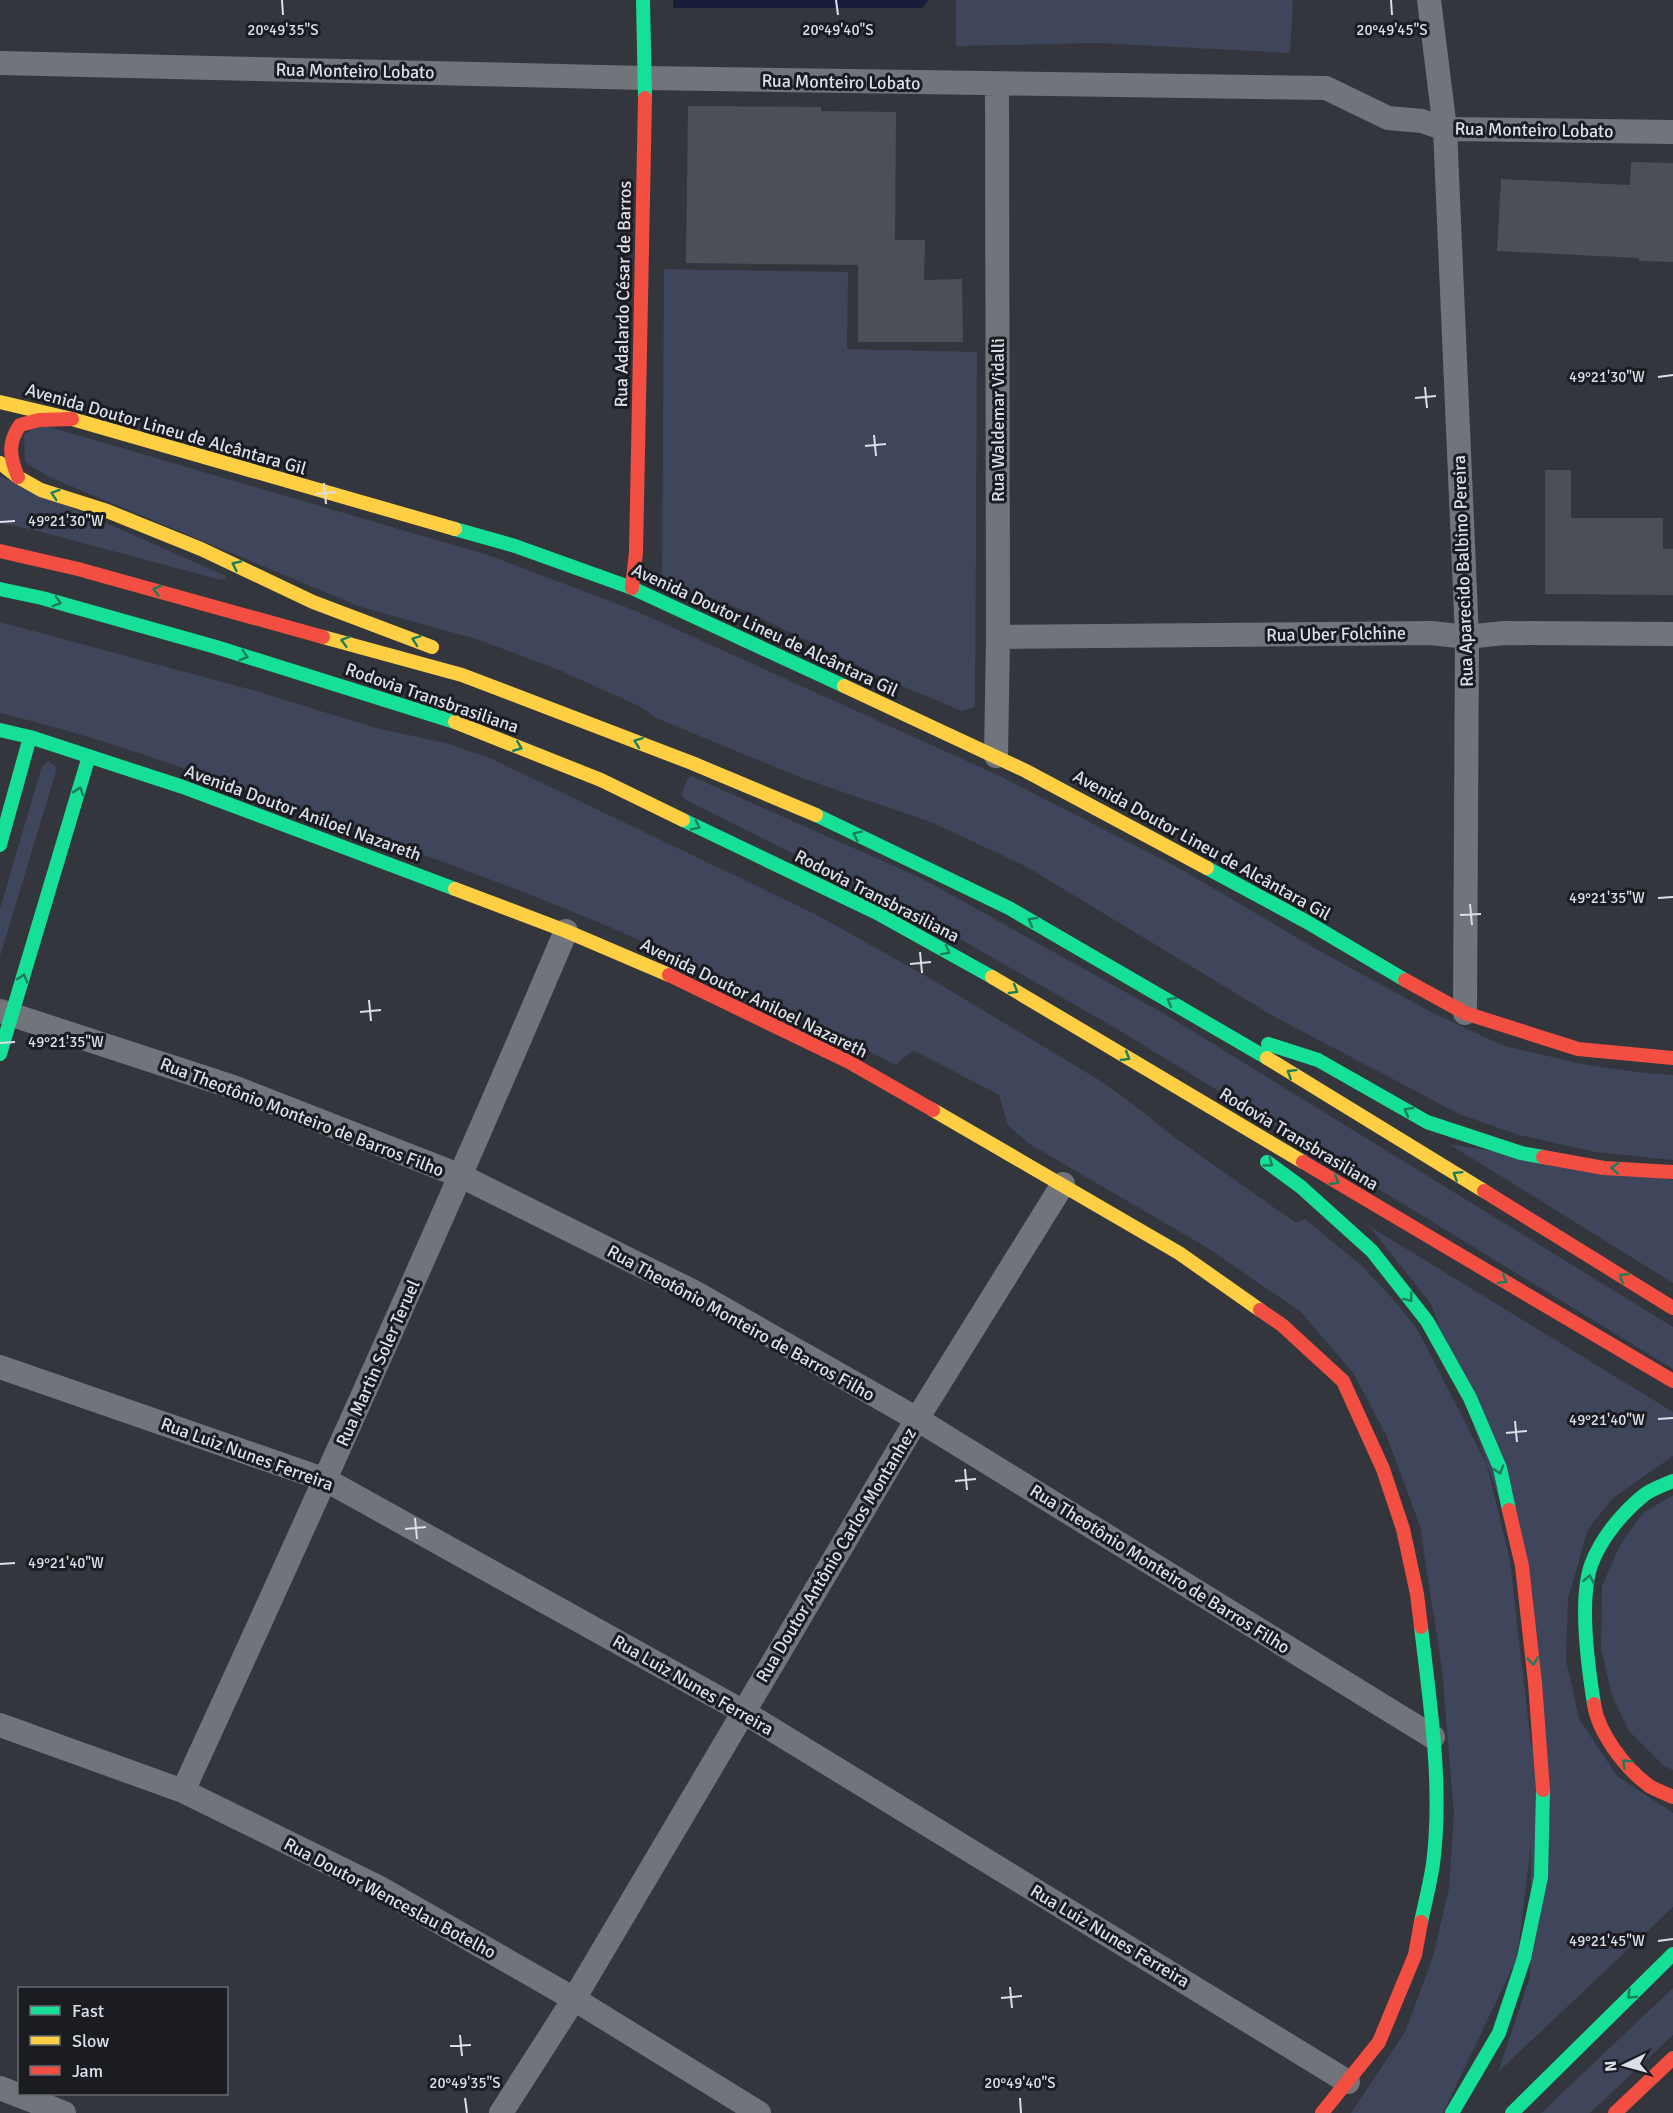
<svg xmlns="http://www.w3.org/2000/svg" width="1673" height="2113" font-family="Signika,sans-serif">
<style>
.green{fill:#3f455a}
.water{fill:#171d3a}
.building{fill:#4c4e58}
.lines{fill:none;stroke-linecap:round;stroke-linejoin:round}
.street{stroke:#72747b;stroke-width:24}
.fast{stroke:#16e098;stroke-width:14}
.slow{stroke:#ffcf43;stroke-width:14}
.jam{stroke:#f24e42;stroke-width:14}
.oneway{stroke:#187e5c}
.ticks{fill:none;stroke:#dddfe8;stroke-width:2}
.labels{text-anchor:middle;stroke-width:6;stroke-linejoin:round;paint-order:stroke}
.street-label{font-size:18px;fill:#dddfe8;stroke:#1a1c21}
.ticks-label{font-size:15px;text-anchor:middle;fill:#dddfe8;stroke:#1a1c21;stroke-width:6;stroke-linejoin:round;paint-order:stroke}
</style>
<rect width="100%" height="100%" fill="#34363d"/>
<!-- green -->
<path class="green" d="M956,0H1293L1290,53L1098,43L956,46Z
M664,269L848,272L847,349L977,352L975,707L961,711C934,698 905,688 877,675C807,642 738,601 662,584Z
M39,424L488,555L636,611L1002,777L1177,867L1325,954L1431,1012L1504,1046L1587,1065L1645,1073L1673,1075V1160L1595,1152L1519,1135L1459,1114L1275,1017L1027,867L931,822L802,778L656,718L639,706L557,669L476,639L361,607L49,477L25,462L24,435Z
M0,476L226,576L225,579L221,580L34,530L0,523Z
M0,622L252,690L376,728L446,743L492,759L819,916L931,979L1099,1080L1134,1105L1174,1137L1296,1223L1305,1219L1363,1267L1392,1298L1417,1329L1487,1465L1510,1561L1537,1797L1517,1958L1443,2113H1351L1405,2032L1433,1957L1449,1888L1454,1815L1442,1670L1420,1526L1387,1437L1354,1374L1301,1312L1206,1247L1028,1143L1008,1125L999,1095L913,1050L896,1065C802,1018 708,970 612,928C511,885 407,849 304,812C204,775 104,738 0,713Z
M48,761L56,767L55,775L0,956V909L42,766Z
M691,776L923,879L1163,1013L1673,1327V1369L1122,1032L934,924L686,800L681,795L688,778Z
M1449,1144L1673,1180V1283Z
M1369,1226L1673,1412V1456L1613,1498L1588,1529L1568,1599L1566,1660L1579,1719L1617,1776L1673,1813V1907L1498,2072L1530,1977L1533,1595L1431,1304Z
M1673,1495V1770L1664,1766L1629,1731L1612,1696L1601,1648L1602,1586L1620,1545L1643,1513Z
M1673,1988V2035L1590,2113H1541Z"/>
<!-- water -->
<path class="water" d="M673,0H929L922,8H673Z"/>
<!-- building -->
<path class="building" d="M688,106L821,107V111L896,112L895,240H925L924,280L962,279L963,342H858V265L686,263Z
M1631,162L1673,163V262L1639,261V258L1497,251L1501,179L1630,185Z
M1545,470H1571V518H1663V549H1673V595L1545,594Z"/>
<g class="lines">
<!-- street -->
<path class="street" d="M1429,0L1445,129L1467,637L1465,1013
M0,63L645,78L1326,88L1388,118L1422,121L1445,129L1673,132
M998,637L1431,633L1467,637L1504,633L1673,634
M996,756L998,637L997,84
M0,1011L233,1087L461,1176L694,1292L917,1419L1433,1737
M0,1367L326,1480L742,1711L1348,2082
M0,1725L183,1791L378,1887L574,1999L759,2113
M183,1791C314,1506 443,1220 566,931
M0,2088L64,2113
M501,2113L574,1999L917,1419L1063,1184"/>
<!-- fast -->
<path class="fast" d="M643,0L645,98
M455,529L515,546L632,588L844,686
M0,589L42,598L216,647L455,722
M0,730L30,737L183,787L455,889
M816,815L1009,908L1267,1058
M683,820L877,913L992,977
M0,845L30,737
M1207,868L1307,922L1405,980
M1268,1044L1318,1060L1427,1122L1521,1153L1543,1157
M0,1054L89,756
M1267,1162L1301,1187L1372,1251L1427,1321L1470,1398L1500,1468L1509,1510
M1421,1627C1430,1703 1443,1787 1433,1864C1430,1884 1425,1903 1421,1922
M1594,1704C1588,1667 1579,1600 1591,1565C1601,1538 1622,1513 1644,1495C1652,1489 1664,1485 1673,1481
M1452,2113L1499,2033L1524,1958L1541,1877L1543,1790
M1512,2113L1673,1954"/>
<!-- slow -->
<path class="slow" d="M0,402L72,419L455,529
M0,463L18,477L41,490L107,511L201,549L313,602L432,647
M323,637L462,675L692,763L816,815
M844,686L1026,771L1207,868
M455,722L601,780L683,820
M455,889L566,931L669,975
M992,977L1303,1162
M1267,1058L1484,1191
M933,1110L1179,1253L1260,1310"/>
<!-- jam -->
<path class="jam" d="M18,477C10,457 7,444 20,425L39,420L72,419
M0,551L78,569L323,637
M632,588L636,552L645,98
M669,975L849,1062L933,1110
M1405,980L1465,1013L1578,1049L1673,1058
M1543,1157L1604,1168L1673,1172
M1303,1162L1673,1381
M1484,1191L1673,1308
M1260,1310L1282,1325L1343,1381L1383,1469L1403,1529L1417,1594L1421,1627
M1509,1510L1522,1566L1535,1683L1543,1790
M1594,1704C1598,1732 1624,1767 1648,1785C1655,1790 1665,1793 1673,1797
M1322,2113L1379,2042L1415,1955L1421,1922
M1615,2113L1673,2058"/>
</g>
<!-- one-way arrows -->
<defs><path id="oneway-chevron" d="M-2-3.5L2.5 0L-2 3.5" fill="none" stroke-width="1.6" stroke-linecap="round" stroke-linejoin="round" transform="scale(1.5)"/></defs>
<g class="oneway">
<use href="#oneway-chevron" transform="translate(55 494) rotate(-162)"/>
<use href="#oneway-chevron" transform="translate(236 565) rotate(-155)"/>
<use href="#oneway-chevron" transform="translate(157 590) rotate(-165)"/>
<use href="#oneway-chevron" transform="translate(57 602) rotate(16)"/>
<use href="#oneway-chevron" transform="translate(416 640) rotate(-160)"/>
<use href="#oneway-chevron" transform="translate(345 641) rotate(-164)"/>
<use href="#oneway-chevron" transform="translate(244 656) rotate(17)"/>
<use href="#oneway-chevron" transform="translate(638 742) rotate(-159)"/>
<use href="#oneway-chevron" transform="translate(518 747) rotate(22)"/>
<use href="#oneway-chevron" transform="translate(79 791) rotate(-73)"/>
<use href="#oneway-chevron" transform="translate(696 826) rotate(26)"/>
<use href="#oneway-chevron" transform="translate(857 835) rotate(-154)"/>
<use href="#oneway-chevron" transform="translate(1032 921) rotate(-150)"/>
<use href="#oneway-chevron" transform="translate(946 951) rotate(29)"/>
<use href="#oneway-chevron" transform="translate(23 978) rotate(-73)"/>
<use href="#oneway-chevron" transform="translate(1014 990) rotate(31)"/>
<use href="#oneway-chevron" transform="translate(1171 1001) rotate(-150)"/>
<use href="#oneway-chevron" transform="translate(1126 1057) rotate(31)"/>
<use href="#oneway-chevron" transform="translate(1291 1073) rotate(-148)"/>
<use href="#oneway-chevron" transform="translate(1408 1111) rotate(-150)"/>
<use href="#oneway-chevron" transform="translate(1269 1163) rotate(36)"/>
<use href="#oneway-chevron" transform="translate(1615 1168) rotate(-176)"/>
<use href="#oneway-chevron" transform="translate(1457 1175) rotate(-148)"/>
<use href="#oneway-chevron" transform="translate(1335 1181) rotate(31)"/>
<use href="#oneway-chevron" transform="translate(1623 1277) rotate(-148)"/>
<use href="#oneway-chevron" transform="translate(1503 1280) rotate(31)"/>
<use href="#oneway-chevron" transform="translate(1409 1298) rotate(52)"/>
<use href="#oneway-chevron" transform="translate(1499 1470) rotate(73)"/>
<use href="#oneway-chevron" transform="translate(1589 1579) rotate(-80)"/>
<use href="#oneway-chevron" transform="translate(1533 1661) rotate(83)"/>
<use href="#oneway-chevron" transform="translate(1626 1763) rotate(-135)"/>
<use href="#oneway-chevron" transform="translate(1631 1995) rotate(136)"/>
</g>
<!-- ticks -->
<path class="ticks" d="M282,0L283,15M836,0L838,15M1391,0L1392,15M1658,377L1673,375M1425,387L1427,408M1415,398L1436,396M874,435L876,456M865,446L886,444M324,483L326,504M315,494L336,492M0,522L15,521M1658,898L1673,897M1470,904L1472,925M1460,915L1481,914M920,952L922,973M910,964L931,962M369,1000L371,1021M360,1012L381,1010M0,1043L15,1042M1658,1419L1673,1418M1515,1421L1517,1442M1506,1433L1527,1431M965,1469L967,1490M955,1481L976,1479M415,1518L417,1539M405,1529L426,1527M0,1564L15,1563M1658,1941L1673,1939M1010,1987L1012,2008M1001,1998L1022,1996M460,2035L462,2056M450,2046L471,2045M465,2098L467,2113M1020,2098L1021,2113"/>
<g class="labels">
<!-- street labels -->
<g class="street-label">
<text transform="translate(355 71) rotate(1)" y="6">Rua Monteiro Lobato</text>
<text transform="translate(841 82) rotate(1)" y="6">Rua Monteiro Lobato</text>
<text transform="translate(1534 130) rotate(1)" y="6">Rua Monteiro Lobato</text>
<text transform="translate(623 294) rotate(-89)" y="6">Rua Adalardo César de Barros</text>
<text transform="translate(998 420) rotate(-90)" y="6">Rua Waldemar Vidalli</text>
<text transform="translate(166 429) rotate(16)" y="6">Avenida Doutor Lineu de Alcântara Gil</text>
<text transform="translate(1463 571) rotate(-92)" y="6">Rua Aparecido Balbino Pereira</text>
<text transform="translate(765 630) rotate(25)" y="6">Avenida Doutor Lineu de Alcântara Gil</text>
<text transform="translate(1336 634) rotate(-1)" y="6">Rua Uber Folchine</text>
<text transform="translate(432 698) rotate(19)" y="6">Rodovia Transbrasiliana</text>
<text transform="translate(303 813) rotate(20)" y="6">Avenida Doutor Aniloel Nazareth</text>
<text transform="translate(1202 845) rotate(29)" y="6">Avenida Doutor Lineu de Alcântara Gil</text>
<text transform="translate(877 896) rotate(27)" y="6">Rodovia Transbrasiliana</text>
<text transform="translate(754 998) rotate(26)" y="6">Avenida Doutor Aniloel Nazareth</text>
<text transform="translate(302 1117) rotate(21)" y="6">Rua Theotônio Monteiro de Barros Filho</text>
<text transform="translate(1299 1139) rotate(31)" y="6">Rodovia Transbrasiliana</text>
<text transform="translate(741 1323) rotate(29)" y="6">Rua Theotônio Monteiro de Barros Filho</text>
<text transform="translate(378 1363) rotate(-66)" y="6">Rua Martin Soler Teruel</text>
<text transform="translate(247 1454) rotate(20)" y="6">Rua Luiz Nunes Ferreira</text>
<text transform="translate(836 1555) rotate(-59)" y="6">Rua Doutor Antônio Carlos Montanhez</text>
<text transform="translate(1160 1569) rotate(32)" y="6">Rua Theotônio Monteiro de Barros Filho</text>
<text transform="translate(693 1685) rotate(30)" y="6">Rua Luiz Nunes Ferreira</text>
<text transform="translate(390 1898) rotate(28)" y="6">Rua Doutor Wenceslau Botelho</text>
<text transform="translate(1110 1936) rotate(31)" y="6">Rua Luiz Nunes Ferreira</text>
</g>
</g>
<g class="ticks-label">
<text x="283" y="35">20°49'35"S</text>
<text x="838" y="35">20°49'40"S</text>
<text x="1392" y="35">20°49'45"S</text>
<text x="1607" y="382">49°21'30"W</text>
<text x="66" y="526">49°21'30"W</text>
<text x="1607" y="903">49°21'35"W</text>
<text x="66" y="1047">49°21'35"W</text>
<text x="1607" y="1425">49°21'40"W</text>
<text x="66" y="1568">49°21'40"W</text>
<text x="1607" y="1946">49°21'45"W</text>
<text x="465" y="2088">20°49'35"S</text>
<text x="1020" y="2088">20°49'40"S</text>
</g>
<!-- legend -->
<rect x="18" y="1987" width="210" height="108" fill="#1a1c21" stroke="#686a71" stroke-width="1.5"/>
<rect x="30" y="2006" width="30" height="9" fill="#16e098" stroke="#686a71" stroke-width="1.5"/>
<text x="72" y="2017" font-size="18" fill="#dddfe8">Fast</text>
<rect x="30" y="2036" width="30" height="9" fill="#ffcf43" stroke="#686a71" stroke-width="1.5"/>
<text x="72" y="2047" font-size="18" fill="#dddfe8">Slow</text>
<rect x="30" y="2066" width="30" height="9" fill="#f24e42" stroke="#686a71" stroke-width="1.5"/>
<text x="72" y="2077" font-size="18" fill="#dddfe8">Jam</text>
<!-- north arrow -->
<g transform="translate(1625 2065) rotate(265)" stroke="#1a1c21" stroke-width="4.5" paint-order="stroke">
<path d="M0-4.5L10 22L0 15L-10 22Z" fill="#dddfe8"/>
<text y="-9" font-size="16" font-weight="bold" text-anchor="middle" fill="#dddfe8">N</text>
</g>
</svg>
